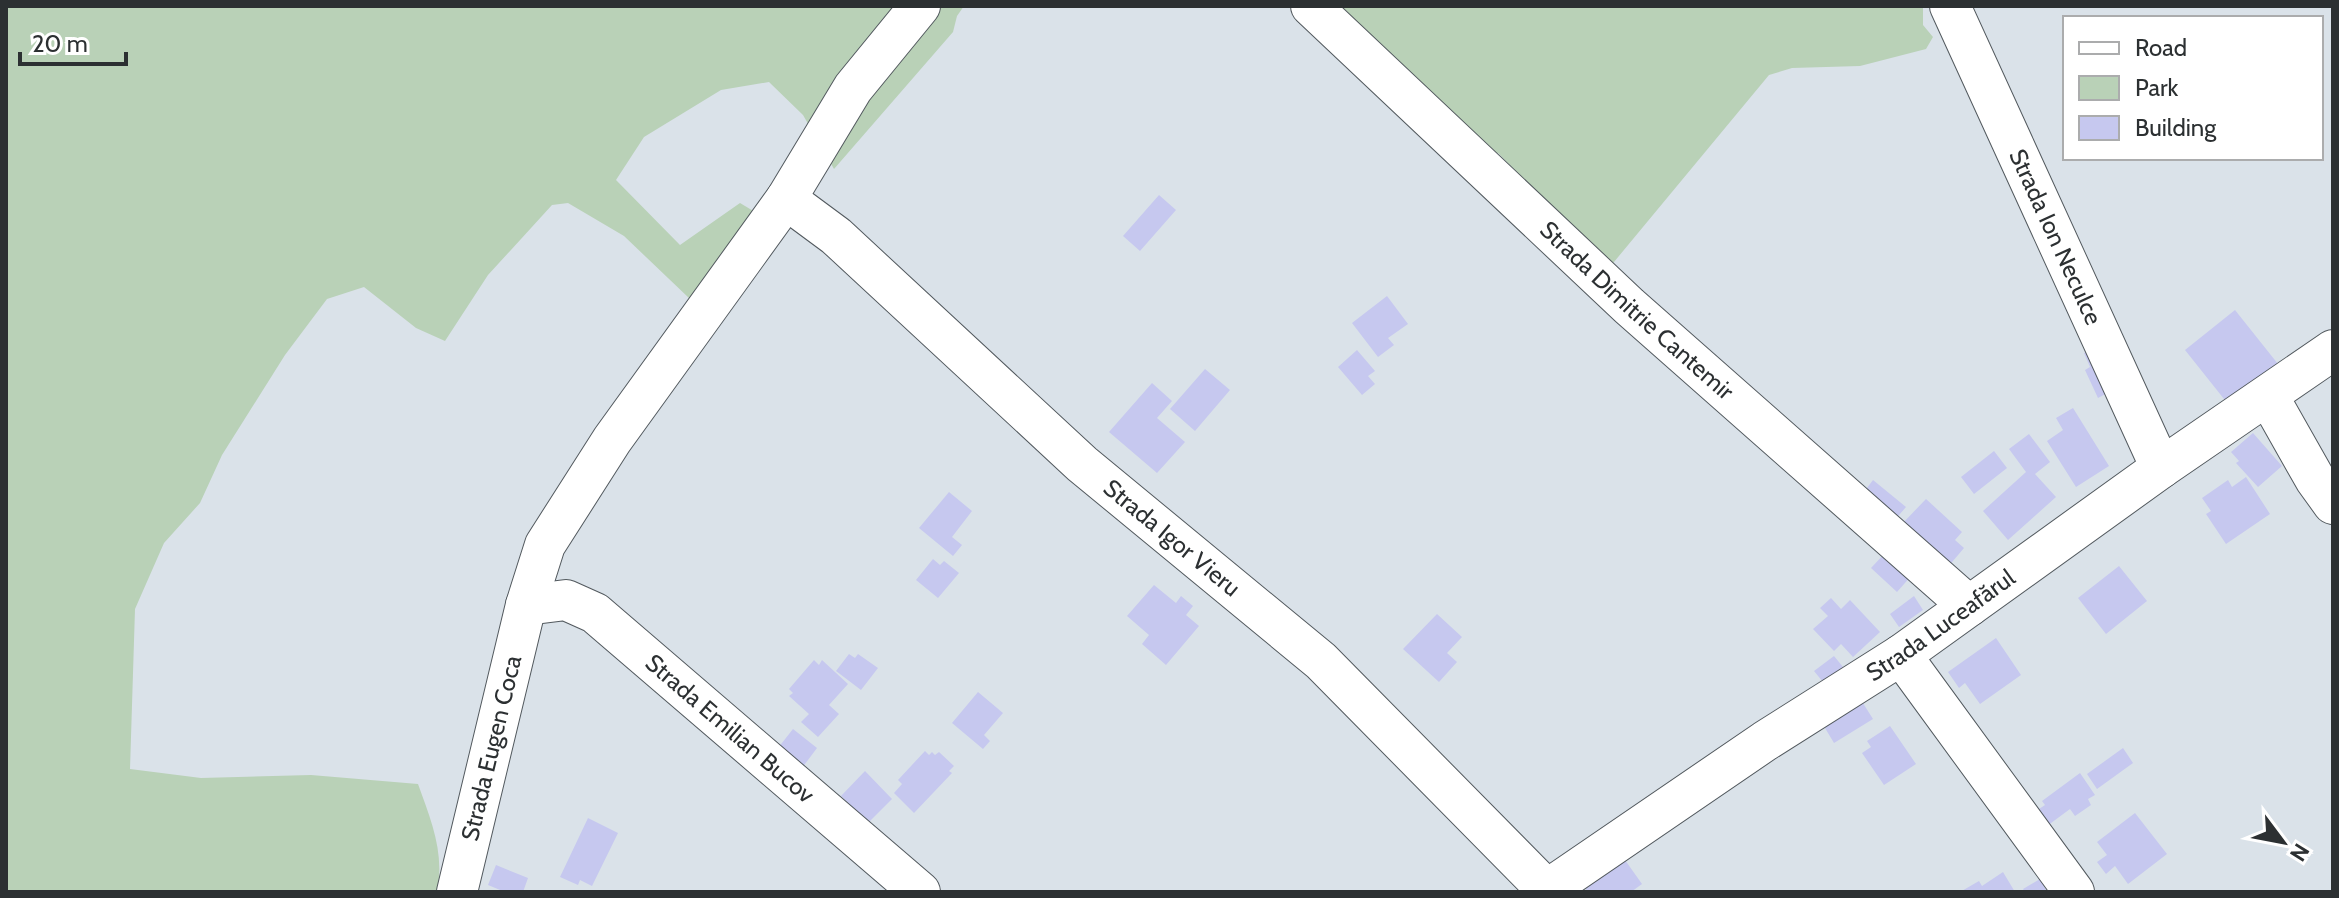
<svg xmlns="http://www.w3.org/2000/svg" width="2339" height="898" font-family="Cabin,sans-serif">
<style>
.green{fill:#b9d1b7}
.building{fill:#c6c8ef}
.lines{fill:none;stroke-linecap:round;stroke-linejoin:round}
.minor-casing{stroke:#52595e;stroke-width:42}
.minor{stroke:#fff;stroke-width:40}
.labels{text-anchor:middle;stroke-width:6;stroke-linejoin:round;paint-order:stroke}
.street-label{font-size:24px;fill:#2c3032;stroke:#fff}
</style>
<rect width="100%" height="100%" fill="#dae2e9"/>
<!-- green -->
<path class="green" d="M6,6H964L957,16L953,32L834,169L803,115L769,82L721,90L644,137L616,180L680,245L740,203L755,212L690,299L624,236L568,203L552,205L488,275L445,341L416,328L364,287L327,299L285,355L222,455L200,503L164,543L135,609L130,769L201,778L311,775L418,784C431,820 445,853 437,892H6Z
M1294,6H1923V25L1933,37L1926,49L1860,66L1792,68L1769,75L1609,268L1498,153L1459,159Z"/>
<!-- building -->
<path class="building" d="M1159,195L1176,210L1140,251L1123,236Z
M1387,296L1408,324L1388,338L1394,345L1378,357L1352,323Z
M2235,310L2278,364L2228,404L2185,350Z
M1357,350L1375,371L1368,376L1375,384L1362,395L1338,367Z
M2092,350L2111,391L2098,398L2085,370L2090,367L2084,353Z
M1205,369L1230,390L1195,431L1170,409Z
M1152,383L1172,401L1157,418L1185,442L1157,473L1109,432Z
M2073,408L2109,466L2076,487L2047,441L2063,430L2056,418Z
M2253,433L2282,466L2258,487L2236,463L2239,461L2231,452Z
M2029,434L2050,462L2035,474L2056,497L2008,540L1983,511L2026,472L2009,449Z
M1994,451L2007,468L1974,494L1961,477Z
M2246,477L2270,514L2226,544L2206,514L2211,511L2202,498L2228,480L2232,487Z
M1873,480L1906,507L1893,522L1861,496Z
M949,492L972,511L952,537L962,545L953,556L919,528Z
M1926,499L1962,532L1955,540L1964,548L1947,568L1901,525Z
M1886,552L1912,575L1897,592L1871,568Z
M933,559L940,565L944,561L959,573L938,598L916,580Z
M2119,566L2147,601L2106,634L2078,598Z
M1154,585L1176,603L1181,596L1193,606L1186,615L1199,626L1166,665L1142,644L1149,635L1127,616Z
M1914,596L1923,610L1899,627L1890,614Z
M1831,598L1841,609L1850,600L1880,632L1853,657L1841,644L1834,651L1813,629L1828,616L1820,608Z
M1437,614L1462,637L1447,653L1457,662L1439,682L1403,649Z
M1996,638L2021,675L1980,704L1965,683L1959,688L1948,672Z
M849,654L855,658L858,654L878,668L861,690L836,671Z
M1834,656L1843,667L1823,682L1814,671Z
M814,660L819,665L822,660L848,684L829,705L839,714L818,737L801,722L809,714L789,696L793,693L789,689Z
M978,692L1003,713L984,735L990,741L983,749L952,723Z
M1861,700L1873,719L1834,743L1822,723Z
M1890,726L1916,764L1884,785L1862,753L1871,747L1867,741Z
M793,729L817,748L802,768L778,748Z
M2123,748L2133,763L2097,789L2087,774Z
M925,751L929,755L932,752L935,755L939,752L954,766L949,771L952,773L914,813L894,793L902,784L898,780Z
M865,771L892,799L868,823L841,796Z
M2080,773L2095,795L2088,799L2091,805L2075,816L2070,809L2047,826L2036,811L2045,805L2042,801Z
M2135,813L2167,854L2128,884L2115,866L2106,874L2097,862L2107,855L2097,842Z
M588,818L618,833L592,886L580,880L578,885L560,877Z
M1625,860L1642,884L1631,892H1588L1585,888Z
M496,865L528,878L523,892H505L488,885Z
M2003,872L2015,892H1960L1979,881L1982,886Z
M2040,879L2047,892H2025L2023,889Z"/>
<g class="lines">
<defs>
<g id="minor">
<path id="s1" d="M1311,6L1629,306L1969,606"/>
<path id="s2" d="M1950,6L2161,468"/>
<path id="s3" d="M786,199L836,236L1082,464L1321,661L1547,890"/>
<path d="M2268,396L2315,479L2333,504"/>
<path id="s4" d="M526,605L566,600L595,613L920,892"/>
<path d="M1901,655L2074,892"/>
<path id="s5" d="M457,892L526,605L545,545L612,440L786,199L853,88L920,6"/>
<path id="s6" d="M1544,892L1765,741L1901,655L2161,468L2333,350"/>
</g>
</defs>
<!-- minor casing -->
<use href="#minor" class="minor-casing"/>
<!-- minor -->
<use href="#minor" class="minor"/>
</g>
<g class="labels">
<!-- street labels -->
<g class="street-label">
<text dy="8" stroke="none"><textPath href="#s2" startOffset="254">Strada Ion Neculce</textPath></text>
<text dy="8" stroke="none"><textPath href="#s1" startOffset="446">Strada Dimitrie Cantemir</textPath></text>
<text dy="8" stroke="none"><textPath href="#s3" startOffset="514">Strada Igor Vieru</textPath></text>
<text dy="8" stroke="none"><textPath href="#s6" startOffset="478">Strada Luceafărul</textPath></text>
<text dy="8" stroke="none"><textPath href="#s4" startOffset="250">Strada Emilian Bucov</textPath></text>
<text dy="8" stroke="none"><textPath href="#s5" startOffset="148">Strada Eugen Coca</textPath></text>
</g>
</g>
<!-- border -->
<rect width="2339" height="898" fill="none" stroke="#2c3032" stroke-width="16"/>
<!-- legend -->
<rect x="2063" y="16" width="260" height="144" fill="#ffffff" stroke="#abacad" stroke-width="2"/>
<rect x="2079" y="42" width="40" height="12" fill="#ffffff" stroke="#abacad" stroke-width="2"/>
<text x="2135" y="56" font-size="24" fill="#2c3032">Road</text>
<rect x="2079" y="76" width="40" height="24" fill="#b9d1b7" stroke="#abacad" stroke-width="2"/>
<text x="2135" y="96" font-size="24" fill="#2c3032">Park</text>
<rect x="2079" y="116" width="40" height="24" fill="#c6c8ef" stroke="#abacad" stroke-width="2"/>
<text x="2135" y="136" font-size="24" fill="#2c3032">Building</text>
<!-- north arrow -->
<g transform="translate(2283 842) rotate(122)" stroke="#ffffff" stroke-width="6" paint-order="stroke">
<path d="M0-6L14 30L0 20L-14 30Z" fill="#2c3032"/>
<text y="-12" font-size="22" font-weight="bold" text-anchor="middle" fill="#2c3032">N</text>
</g>
<!-- scale -->
<path d="M20 52v12h106v-12" fill="none" stroke="#2c3032" stroke-width="4"/>
<text x="32" y="52" font-size="24" fill="#2c3032" stroke="#ffffff" stroke-width="6" paint-order="stroke">20 m</text>
</svg>
